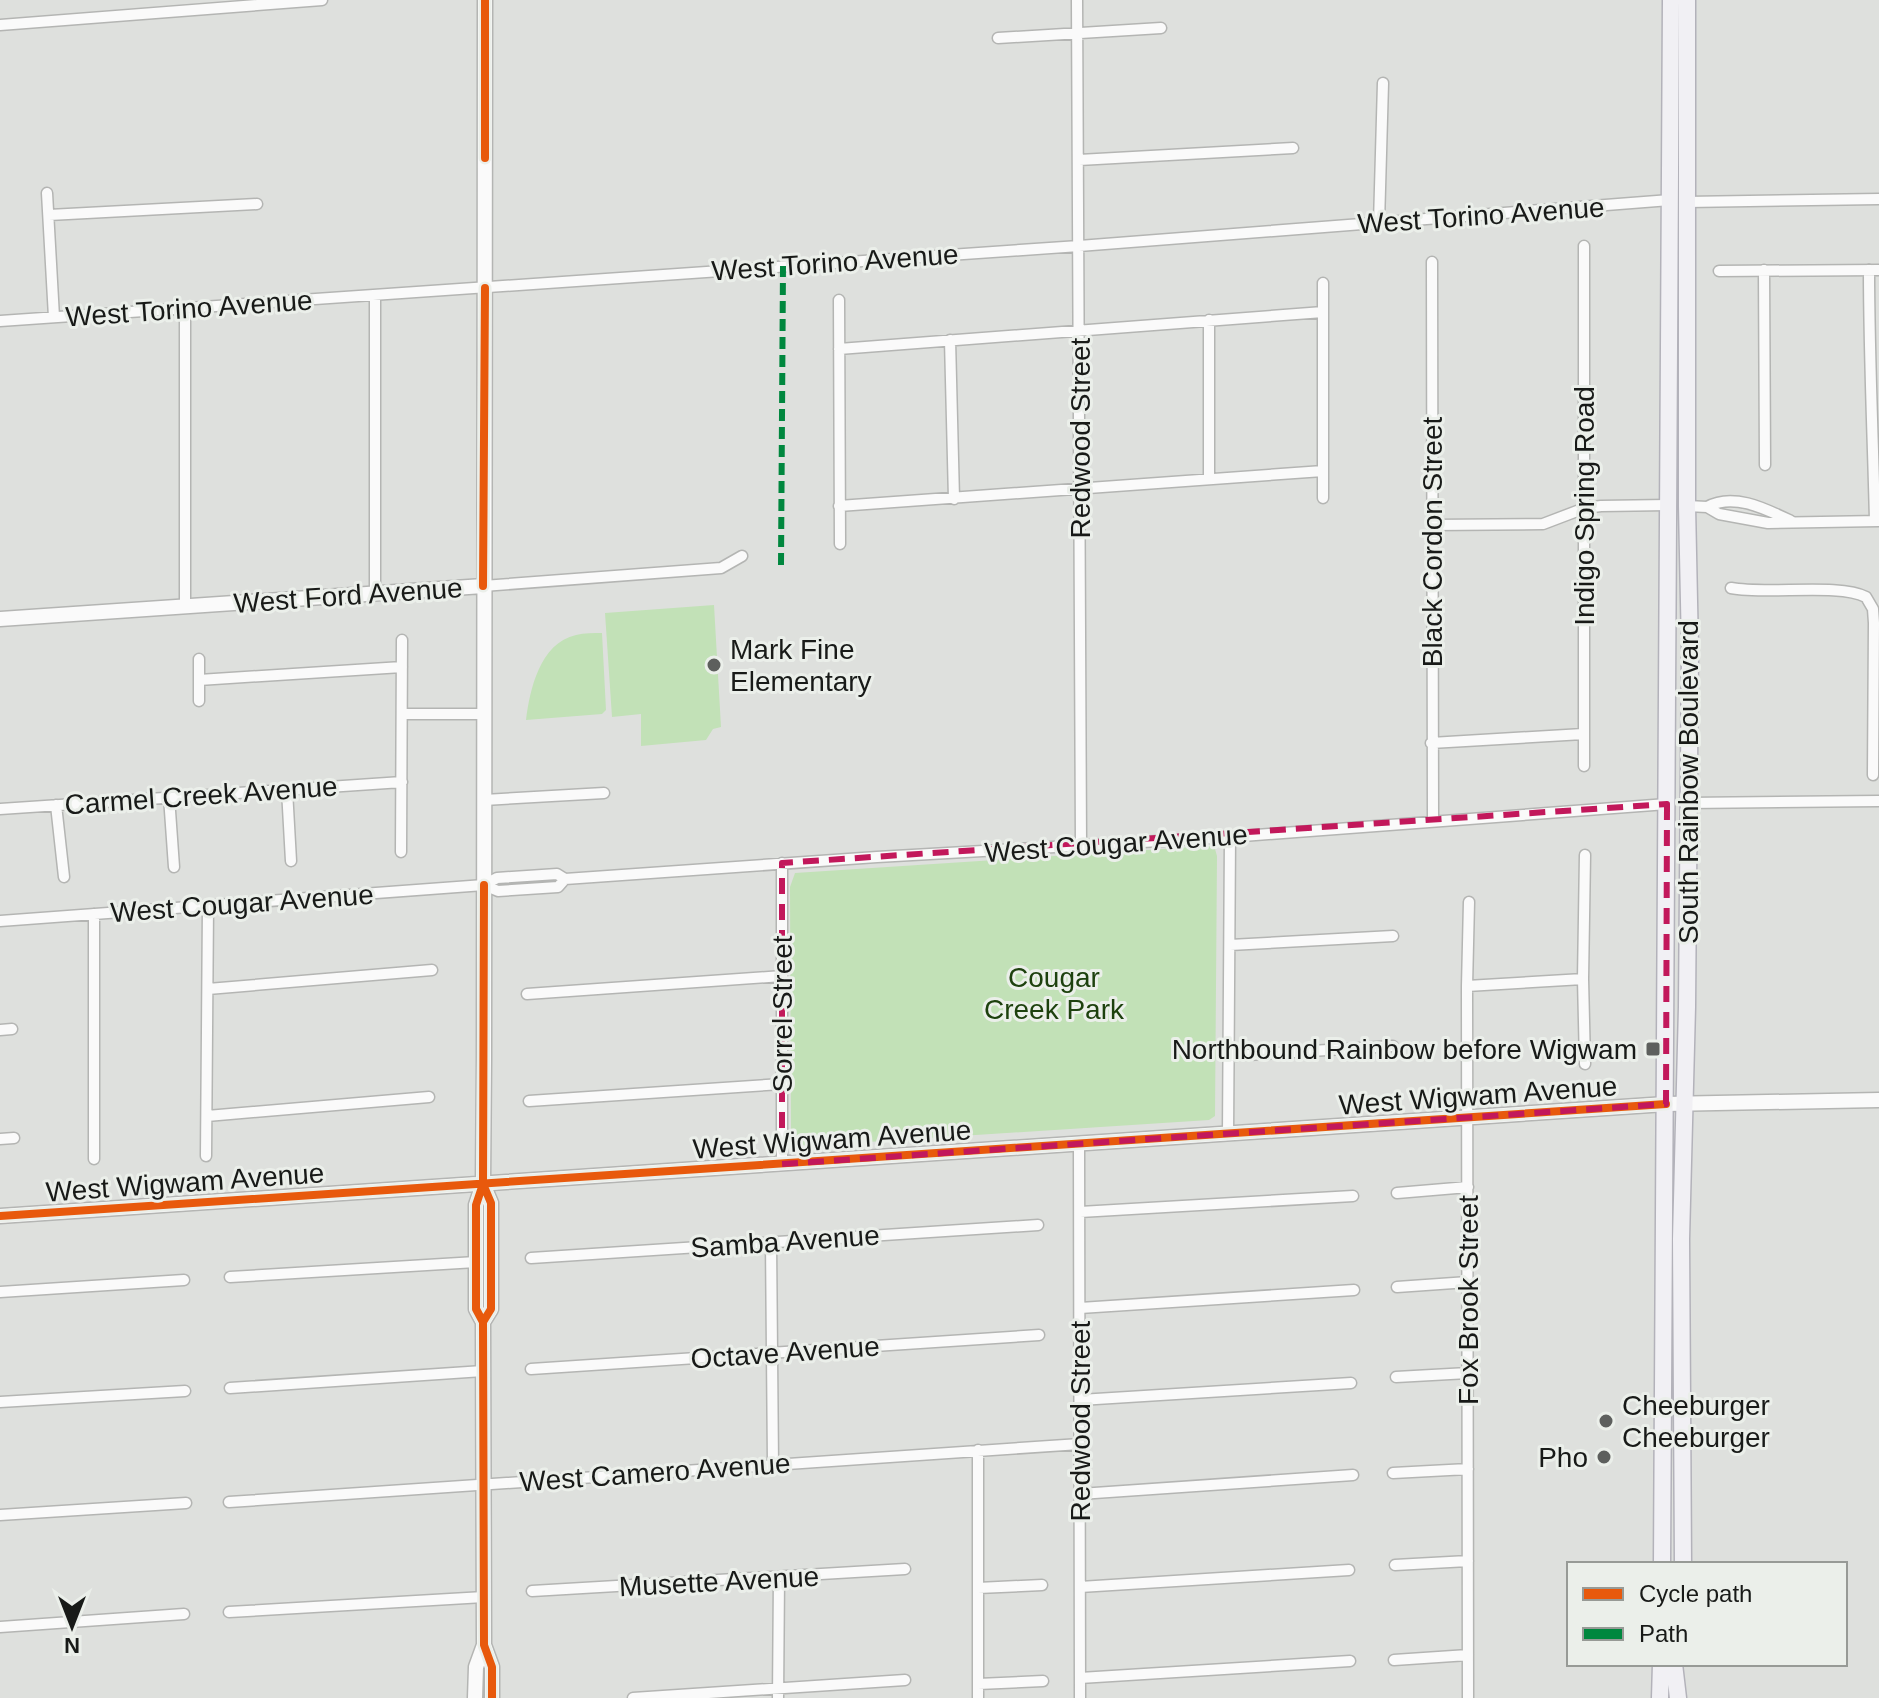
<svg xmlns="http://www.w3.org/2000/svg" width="1879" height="1698" font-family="Arial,sans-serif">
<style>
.green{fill:#c2e1b7}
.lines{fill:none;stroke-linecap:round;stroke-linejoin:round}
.street-casing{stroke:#b4b5b3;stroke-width:13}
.secondary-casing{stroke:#b4b5b3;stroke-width:17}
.primary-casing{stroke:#b3b2ba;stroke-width:19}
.street{stroke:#fafafa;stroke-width:10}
.secondary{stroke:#fafafa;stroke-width:14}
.primary{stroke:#f1f0f4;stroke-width:16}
.quiet{stroke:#00873e;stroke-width:6;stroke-dasharray:12 6;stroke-linecap:butt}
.cycleway-casing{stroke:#ebefea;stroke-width:13}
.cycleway{stroke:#e8590c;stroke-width:8}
.marked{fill:none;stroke:#c2185b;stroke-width:6;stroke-dasharray:16 10;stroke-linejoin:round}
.poi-dot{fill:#5d5f5d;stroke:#ebefea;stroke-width:3}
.labels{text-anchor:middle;stroke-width:6;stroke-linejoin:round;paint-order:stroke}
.street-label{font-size:28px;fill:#181a18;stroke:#ebefea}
.poi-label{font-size:28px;fill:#181a18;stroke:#ebefea;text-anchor:start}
.park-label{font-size:28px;fill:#1d410e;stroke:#ebefea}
</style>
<rect width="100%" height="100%" fill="#dee0dd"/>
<!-- green -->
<path class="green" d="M714,605L721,727L713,729L706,740L641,746V714L612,717L605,613Z
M602,633L606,710L602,714L526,720C530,689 540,643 576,635C584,633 594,633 602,633Z
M1209,846L1215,849L1217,856L1215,1116L1209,1120L806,1146L791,1140L790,887L795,873Z"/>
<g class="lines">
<defs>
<path id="street" d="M1077,0L1081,845
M0,25L322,0
M998,38L1161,28
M1079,160L1293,148
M47,193L54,317
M1687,202L1879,199
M49,215L257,204
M1379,223L1383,83
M1584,246V766
M1432,262L1433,821
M1764,270L1765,465
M1869,270C1869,354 1873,437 1875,521
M1719,271L1879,270
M1323,283V498
M375,295V594
M839,300L840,544
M1209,320V479
M0,321L1079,246L1670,200
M950,340L954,499
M839,349L1323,312
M839,506L1323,471
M1687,506L1707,507L1719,514L1768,523L1879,521
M1707,507C1733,492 1766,509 1791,521
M1432,525L1543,524L1585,508L1601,506L1668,505
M483,586L721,568L742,556
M1731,588C1767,595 1839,583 1866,597L1873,609L1874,623L1873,775
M185,607V308
M199,659V701
M199,680L402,667
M402,714H483
M1431,743L1583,734
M287,790L291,861
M169,797L174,867
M484,800L604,793
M1687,803L1879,801
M56,805L64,877
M0,809L402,782
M401,852L402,640
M484,885L498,891L558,887L565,879
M94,914V1159
M0,921L484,885L497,878L557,874L565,879L877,857L1230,837L1667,804
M1230,945L1393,936
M1467,986L1583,979
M208,989L432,970
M527,994L782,976
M0,1030L12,1029
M1230,1056L1393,1046
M1585,1064L1583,979L1585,855
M529,1101L782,1084
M207,1116L429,1097
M1228,1134L1230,837
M0,1139L14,1138
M1079,1145L1080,1698
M206,1156L208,906
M782,1164V863
M1397,1193L1468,1187
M1080,1212L1353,1196
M771,1242L773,1464
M531,1258L1038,1225
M230,1277L476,1262
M1397,1287L1468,1282
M0,1292L184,1280
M1080,1308L1354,1290
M531,1369L1039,1335
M1396,1377L1468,1373
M230,1388L483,1371
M1080,1400L1351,1383
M0,1402L185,1391
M978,1450V1698
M1393,1473L1468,1469
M1080,1494L1353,1475
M229,1502L1080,1444
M0,1515L186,1503
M1395,1565L1468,1561
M1080,1587L1349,1570
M978,1588L1042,1585
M532,1591L905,1569
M229,1612L484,1597
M0,1627L184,1614
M1394,1660L1468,1655
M1080,1678L1350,1661
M978,1684L1043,1681
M633,1698L905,1680
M778,1698L779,1577
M1468,1698L1467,986L1469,902"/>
<path id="secondary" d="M485,0L484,1059L483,1184L476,1205V1309L483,1322L484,1645L492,1667V1698
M0,619L483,586
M483,1184L491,1203V1309L483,1322
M0,1216L1666,1104L1879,1100
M475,1698L476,1667L484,1645"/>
<path id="primary" d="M1662,1564L1671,0
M1683,1564L1681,1239L1687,1007L1690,649L1687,506V0
M1674,1664L1678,1698
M1660,1698L1661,1664"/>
</defs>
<!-- street casing -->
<use href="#street" class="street-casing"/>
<!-- secondary casing -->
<use href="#secondary" class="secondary-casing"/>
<!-- primary casing -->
<use href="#primary" class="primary-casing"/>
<!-- street -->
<use href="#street" class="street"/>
<!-- secondary -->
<use href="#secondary" class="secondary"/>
<!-- primary -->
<use href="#primary" class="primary"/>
<!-- quiet -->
<path class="quiet" d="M781,565L783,266"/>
<defs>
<path id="cycleway" d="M485,0V158
M483,586L485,288
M484,885L483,1184L476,1205V1309L483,1322L484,1645L492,1667V1698
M483,1184L491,1203V1309L483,1322
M0,1216L1666,1104"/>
</defs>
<!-- cycleway casing -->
<use href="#cycleway" class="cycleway-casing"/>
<!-- cycleway -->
<use href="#cycleway" class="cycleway"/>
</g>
<!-- marked area -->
<path class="marked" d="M1667,804L1666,1104L782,1164V863Z"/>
<!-- markers -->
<g class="poi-dot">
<circle cx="714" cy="665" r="8"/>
<rect x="1645" y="1041" width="16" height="16" rx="4"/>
<circle cx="1606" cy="1421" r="8"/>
<circle cx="1604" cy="1457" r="8"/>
</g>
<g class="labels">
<!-- street labels -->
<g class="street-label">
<text transform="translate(1481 215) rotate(-4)" y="10">West Torino Avenue</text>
<text transform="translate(835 262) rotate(-4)" y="10">West Torino Avenue</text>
<text transform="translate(189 308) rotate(-4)" y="10">West Torino Avenue</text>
<text transform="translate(1080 438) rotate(-90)" y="10">Redwood Street</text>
<text transform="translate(1584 506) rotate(-90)" y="10">Indigo Spring Road</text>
<text transform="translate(1432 542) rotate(-90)" y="10">Black Cordon Street</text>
<text transform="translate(348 595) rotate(-4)" y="10">West Ford Avenue</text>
<text transform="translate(1688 782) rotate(-90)" y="10">South Rainbow Boulevard</text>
<text transform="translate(201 795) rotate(-4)" y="10">Carmel Creek Avenue</text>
<text transform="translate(1116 843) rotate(-4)" y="10">West Cougar Avenue</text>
<text transform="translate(242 903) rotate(-4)" y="10">West Cougar Avenue</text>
<text transform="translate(782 1014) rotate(-90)" y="10">Sorrel Street</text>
<text transform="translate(1478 1095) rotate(-4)" y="10">West Wigwam Avenue</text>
<text transform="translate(832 1139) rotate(-4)" y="10">West Wigwam Avenue</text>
<text transform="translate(185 1182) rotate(-4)" y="10">West Wigwam Avenue</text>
<text transform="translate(785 1241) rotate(-4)" y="10">Samba Avenue</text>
<text transform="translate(1468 1300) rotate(-90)" y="10">Fox Brook Street</text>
<text transform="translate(785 1352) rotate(-4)" y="10">Octave Avenue</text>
<text transform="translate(1080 1421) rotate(-90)" y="10">Redwood Street</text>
<text transform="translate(655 1472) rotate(-4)" y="10">West Camero Avenue</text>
<text transform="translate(719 1581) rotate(-3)" y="10">Musette Avenue</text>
</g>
<!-- poi labels -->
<g class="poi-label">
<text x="730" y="659">Mark Fine<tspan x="730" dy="32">Elementary</tspan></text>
<text x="1637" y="1059" text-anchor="end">Northbound Rainbow before Wigwam</text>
<text x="1622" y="1415">Cheeburger<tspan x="1622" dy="32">Cheeburger</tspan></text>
<text x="1588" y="1467" text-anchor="end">Pho</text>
</g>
<!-- park labels -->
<g class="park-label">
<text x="1054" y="987">Cougar<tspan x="1054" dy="32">Creek Park</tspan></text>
</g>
</g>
<!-- legend -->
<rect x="1567" y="1562" width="280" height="104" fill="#ebefea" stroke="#979a96" stroke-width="2"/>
<rect x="1583" y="1588" width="40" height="12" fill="#e8590c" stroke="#979a96" stroke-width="2"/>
<text x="1639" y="1602" font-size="24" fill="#181a18">Cycle path</text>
<rect x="1583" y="1628" width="40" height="12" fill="#00873e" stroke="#979a96" stroke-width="2"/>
<text x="1639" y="1642" font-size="24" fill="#181a18">Path</text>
<!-- north arrow -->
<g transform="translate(72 1626) rotate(180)" stroke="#ebefea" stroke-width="6" paint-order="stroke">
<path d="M0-6L14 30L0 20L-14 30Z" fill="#181a18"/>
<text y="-12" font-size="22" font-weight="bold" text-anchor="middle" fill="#181a18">N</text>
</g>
</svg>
